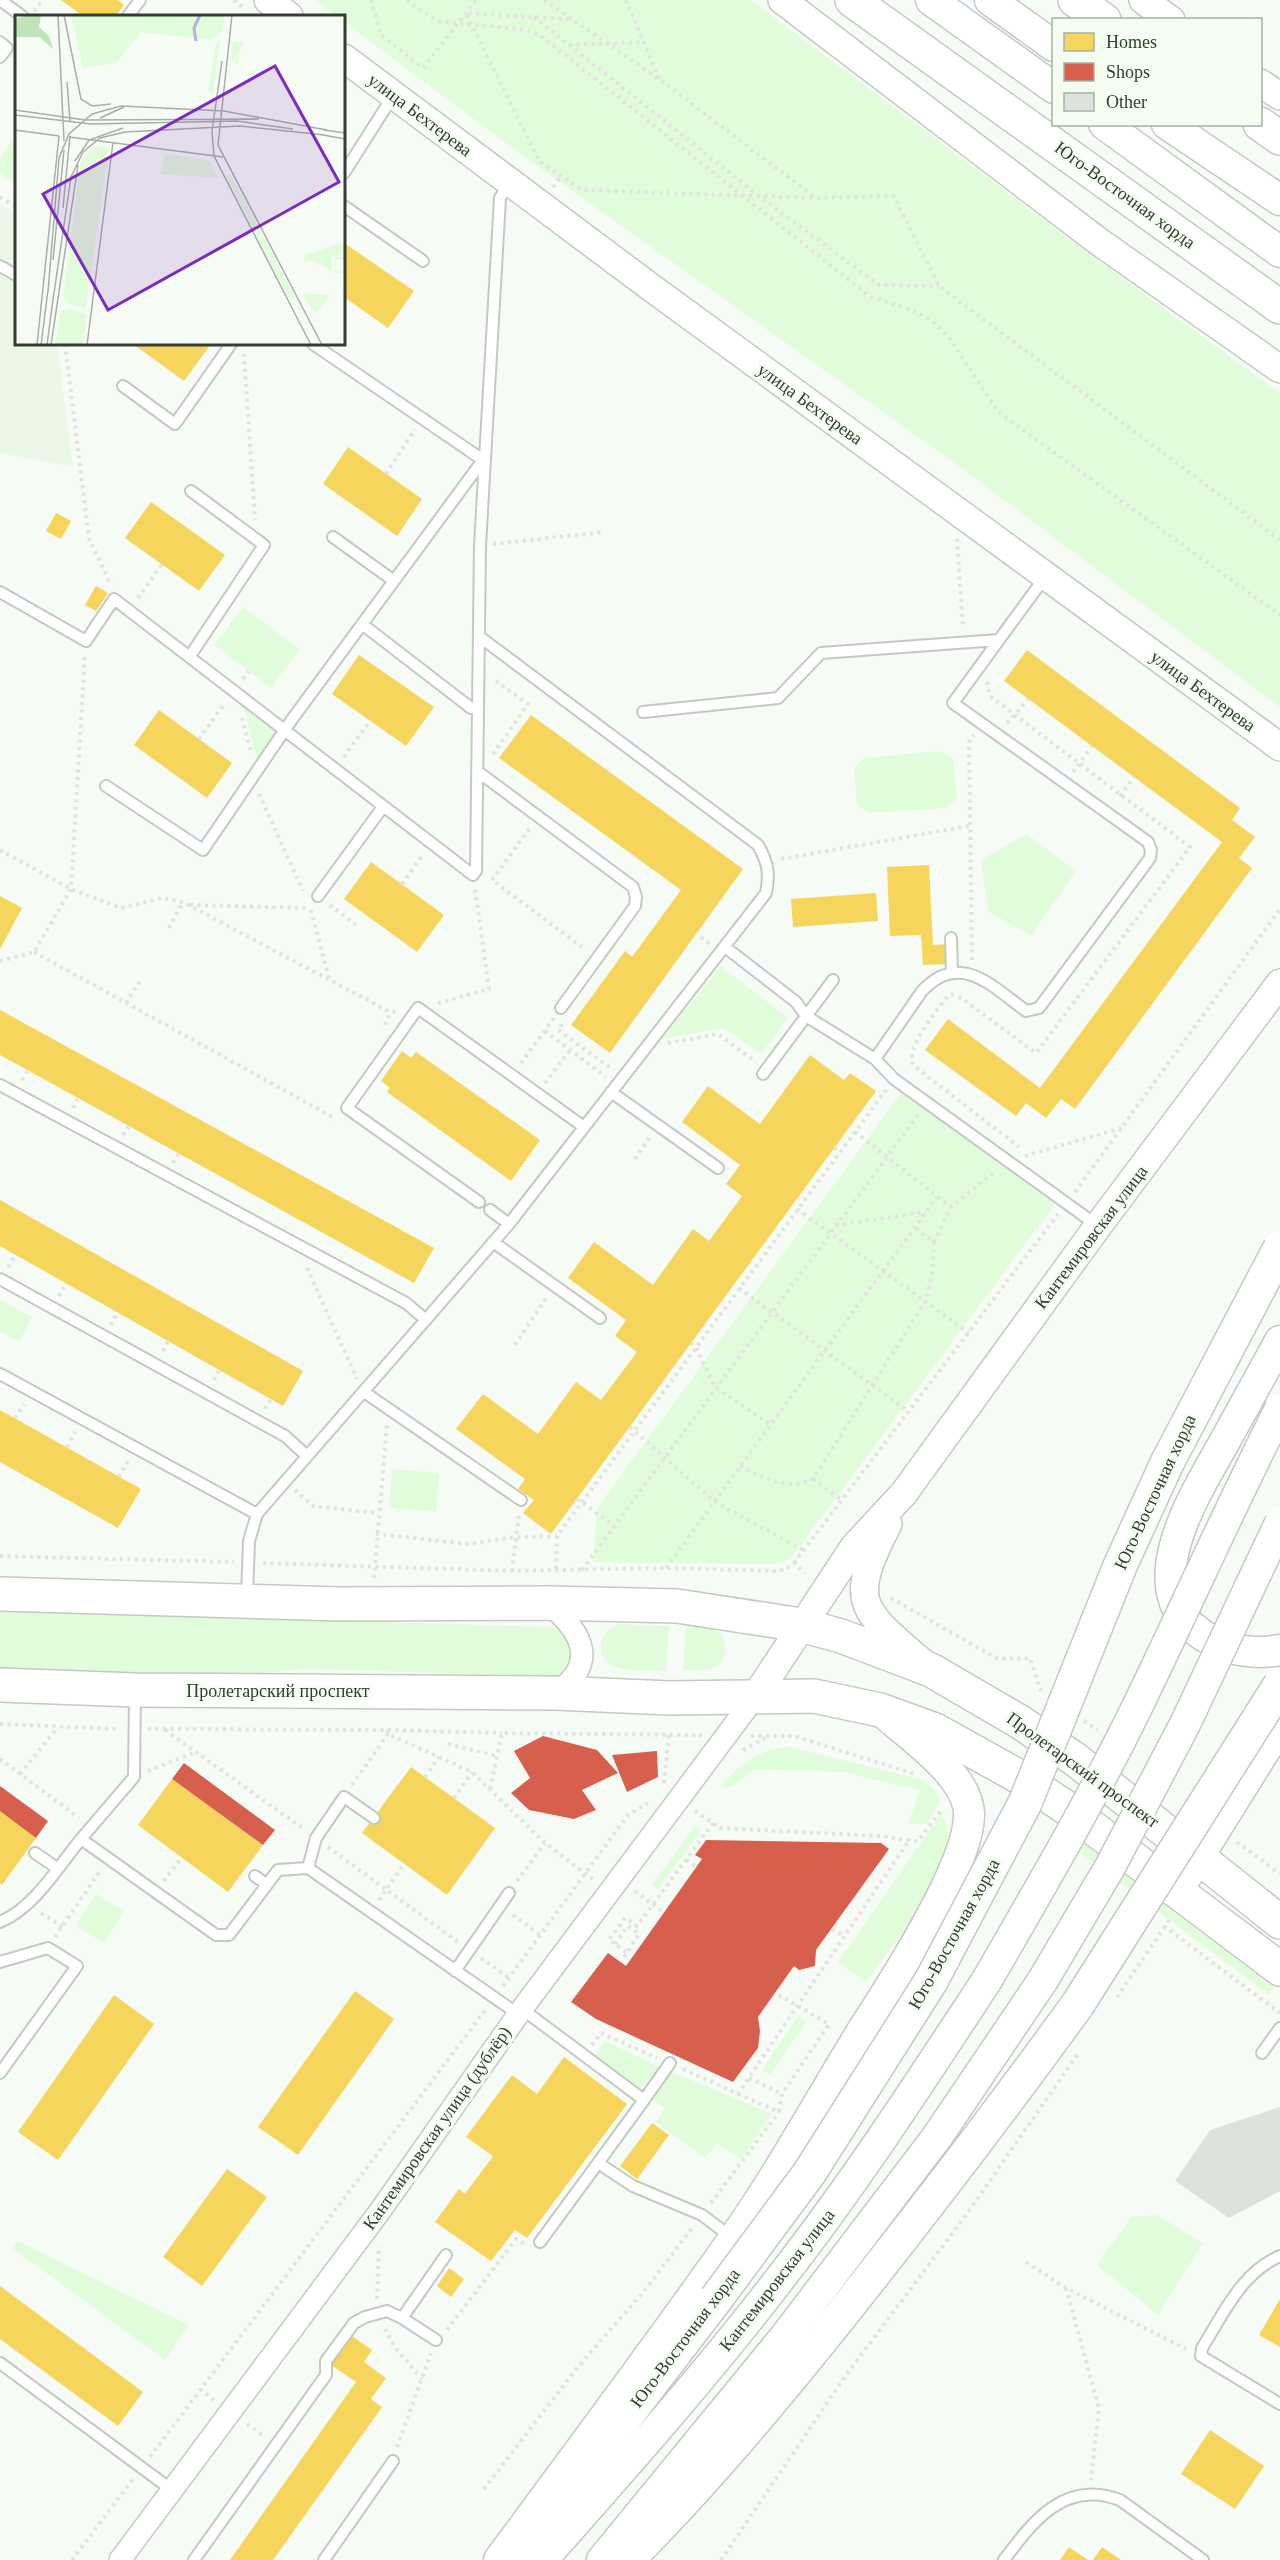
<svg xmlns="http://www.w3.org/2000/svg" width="1280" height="2560" font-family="'Times New Roman',serif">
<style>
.built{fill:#ebf8e8}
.green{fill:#e1fcda}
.homes{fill:#f6d55c}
.shops{fill:#d6604d}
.building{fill:#dde2dc}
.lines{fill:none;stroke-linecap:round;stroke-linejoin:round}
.service-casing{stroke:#c4c9c4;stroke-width:14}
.minor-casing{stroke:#c4c9c4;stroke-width:24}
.tertiary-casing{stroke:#c4c9c4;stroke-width:30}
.secondary-casing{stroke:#c4c9c4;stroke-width:33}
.primary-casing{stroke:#c4c9c4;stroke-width:36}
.path{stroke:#e2e3e1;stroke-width:4;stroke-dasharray:3 4.5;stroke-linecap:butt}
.service{stroke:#fefffe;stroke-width:10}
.minor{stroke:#fefffe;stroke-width:21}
.tertiary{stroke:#fefffe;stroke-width:27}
.secondary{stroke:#fefffe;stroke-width:30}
.primary{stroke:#fefffe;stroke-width:33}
.secondary-bridge-casing{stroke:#c4c9c4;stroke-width:33;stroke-linecap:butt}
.primary-bridge-casing{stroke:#c4c9c4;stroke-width:36;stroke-linecap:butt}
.secondary-bridge{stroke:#fefffe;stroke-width:30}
.primary-bridge{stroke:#fefffe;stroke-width:33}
.labels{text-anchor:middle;stroke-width:6;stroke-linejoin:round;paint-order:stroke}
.street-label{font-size:18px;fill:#363b35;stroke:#f4fff2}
.inset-river{fill:none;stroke:#b5aee7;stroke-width:3}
.inset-road{fill:none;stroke:#a9afa8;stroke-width:1.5}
.view{fill:#7b2cbf;fill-opacity:0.15;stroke:#7b2cbf;stroke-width:3}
.inset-edge{fill:none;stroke:#363b35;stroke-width:3}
</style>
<rect width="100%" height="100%" fill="#f6fcf5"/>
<!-- built -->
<path class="built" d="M0,204L16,214V344H57L73,467L0,453Z"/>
<!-- green -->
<path class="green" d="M314,0H751L1096,259L1280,393V707L967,472L515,150L344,22V16H336Z
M12,139L16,142V184L0,173V159Z
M243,607L299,649L271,688L214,645Z
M243,704L276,731L257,760Z
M939,751L953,759L957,798L947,808L868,813L857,805L854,769L864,758Z
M1027,834L1076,871L1031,936L988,911L981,860Z
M721,966L788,1018L761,1054L723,1028L662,1039Z
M901,1093L1055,1204L791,1558L782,1563L773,1564L593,1562L597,1508Z
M0,1300L32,1317L19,1342L0,1331Z
M392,1469L439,1473L436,1512L389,1508Z
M0,1611L552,1627C576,1640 578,1654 561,1675L547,1676L307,1669L215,1677L0,1670Z
M620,1624L669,1626L666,1671C646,1670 597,1676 601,1643C602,1633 610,1627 620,1624Z
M686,1625C705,1626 726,1626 726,1651C721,1673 702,1671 683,1670Z
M790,1747L923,1780L935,1790L940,1802L927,1824H908L920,1790L843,1772L755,1769L727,1789L722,1785C742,1761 759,1750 790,1747Z
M941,1814C972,1856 890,1947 866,1982L838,1962Z
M695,1826L701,1831L658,1890L652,1885Z
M1057,1828L1077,1836L1277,1983L1269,1995L1050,1830Z
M96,1894L124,1911L104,1943L76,1926Z
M798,2016L806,2022L770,2075L762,2070Z
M605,2041L662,2068L652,2084L646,2080L639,2089L595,2055Z
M672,2072L772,2114L741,2159L717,2143L705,2158L655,2122L665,2108L649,2097Z
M1157,2215L1203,2243L1158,2315L1097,2265L1131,2217Z
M17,2241L189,2325L165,2360L12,2248Z"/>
<!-- homes -->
<path class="homes" d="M61,0H118L124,5L116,16H83Z
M344,243L414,291L388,328L344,297Z
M133,344H211L184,381Z
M348,447L422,499L397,536L323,484Z
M151,502L225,555L199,591L125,538Z
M56,513L71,521L61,539L46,531Z
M96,586L108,593L96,611L85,605Z
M1027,650L1240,808L1232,820L1255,837L1239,858L1252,868L1075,1109L1061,1099L1046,1118L1026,1103L1016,1116L925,1050L948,1019L1040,1088L1222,842L1004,681Z
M359,655L434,707L406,746L332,694Z
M159,710L232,763L207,798L134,745Z
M531,715L743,869L610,1053L571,1025L625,951L632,957L681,890L499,758Z
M371,862L444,915L417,952L344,899Z
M929,865L933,945L946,944L947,964L923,965L921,935L890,936L887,867Z
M876,893L878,921L793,927L791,899Z
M0,896L22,908L0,949Z
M0,1010L434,1248L414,1283L0,1055Z
M402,1051L411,1058L416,1052L540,1140L511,1181L387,1092L390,1088L381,1081Z
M810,1055L844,1080L850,1073L876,1091L551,1534L523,1513L534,1500L518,1489L525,1479L456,1429L483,1394L538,1434L576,1382L601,1400L637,1352L615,1336L626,1320L568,1278L594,1242L653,1285L693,1229L709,1241L742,1196L726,1184L740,1165L682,1122L708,1086L760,1124Z
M0,1200L303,1371L283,1406L0,1246Z
M0,1410L141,1489L118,1528L0,1462Z
M411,1767L495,1828L447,1895L362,1833Z
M172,1779L263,1845L228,1892L138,1825Z
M0,1811L36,1838L2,1885L0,1883Z
M355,1991L394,2019L298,2155L258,2127Z
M114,1995L154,2024L58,2160L18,2132Z
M564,2057L627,2104L527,2238L515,2230L491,2261L435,2222L459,2189L465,2194L493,2156L466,2137L512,2075L537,2094Z
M652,2123L669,2135L637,2179L620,2166Z
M227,2169L267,2197L202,2286L163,2257Z
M449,2268L464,2279L451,2297L437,2286Z
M0,2286L143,2392L118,2426L0,2339Z
M1280,2299V2347L1259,2335Z
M352,2336L372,2350L364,2362L386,2378L371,2399L382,2407L273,2560H230L356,2382L331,2365Z
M1210,2430L1264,2466L1235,2509L1181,2474Z
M1069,2547L1088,2560H1060Z
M1102,2547L1121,2560H1093Z"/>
<!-- shops -->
<path class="shops" d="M543,1736L597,1750L618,1773L582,1790L596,1810L574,1819L529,1810L511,1793L530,1778L514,1751Z
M657,1751L658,1777L627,1792L612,1755Z
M184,1763L275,1830L263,1845L172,1779Z
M0,1786L48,1821L36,1838L0,1811Z
M706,1840L881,1843L889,1849L816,1950L815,1966L799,1970L794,1966L758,2017L760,2031L758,2048L733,2082L596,2019L571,2002L608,1953L626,1966L702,1859L695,1855Z"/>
<!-- building -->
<path class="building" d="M1280,2107V2191L1229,2218L1175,2181L1210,2130Z"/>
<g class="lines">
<defs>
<path id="service" d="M0,0L22,16
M128,16L140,0
M0,42L7,48L0,57
M344,173L393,96
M344,206L423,261
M0,266L16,275
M123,386L175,424L231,344
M333,537L394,581
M0,592L86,641L114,599L473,875L476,871L480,546L500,198L509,183
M362,624L471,708L478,707
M190,656L264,545L191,491
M643,712L778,698L821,653L998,640
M477,771L633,887L636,897L635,906L561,1008
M106,786L203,850L293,718L483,460L313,344
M318,896L382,808
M951,938L952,972
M725,947L796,1002L806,1016L875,1059L894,1079L1098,1226
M875,1059L922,991C960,950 993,987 1026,1011L1039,1008L1150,858L1151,850L1148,842L953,703L1045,577
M763,1074L833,980
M0,1085L406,1303L426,1320
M611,1092L718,1168
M479,1202L347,1108L418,1008L584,1127
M490,1210L509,1224
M493,1242L600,1318
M0,1279L285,1436L307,1456
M0,1374L257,1514
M364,1392L521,1500
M247,1597L249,1541L257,1514L509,1224L766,893C770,873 768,863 758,845L480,637
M135,1693L134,1777L81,1839L216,1935H229L278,1870L308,1868
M374,1818L344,1797L316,1838L308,1868L518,2014
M35,1853L57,1868
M255,1876L266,1884
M0,1922C34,1908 58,1867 81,1839
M0,1962L48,1948L77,1966L0,2073
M455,1971L509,1893
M522,2009L644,2100L598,2163L633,2186L702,2215L731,2237
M1262,2053L1280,2028
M644,2100L670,2063
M540,2242L598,2163
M1280,2256C1241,2273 1224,2313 1202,2348L1201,2356L1280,2404
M402,2318L436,2340
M0,2363L172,2490
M194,2560L326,2375V2361L354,2323L365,2317L387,2311L402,2318L446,2255
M324,2560L393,2461
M1004,2560C1033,2521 1065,2479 1120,2500L1203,2560"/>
<path id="minor" d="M549,1603C581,1632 600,1662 556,1693
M120,2560L380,2211L522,2009L755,1697"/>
<path id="tertiary" d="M268,0L289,16
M782,0L1098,241L1280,369
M1143,0L1171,20
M344,58L649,286L1280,747
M1260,83L1280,96
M888,1524C847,1603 860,1609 923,1663
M755,1697L854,1547L904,1493L1098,1226L1280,983"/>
<path id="secondary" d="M931,0L1054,88
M990,0L1054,46
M1104,124L1280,252
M1167,124L1280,200
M1280,1341C1262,1374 1243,1408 1225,1441C1196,1493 1133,1588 1201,1634C1224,1650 1252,1655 1280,1650
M1177,1891L1280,1726
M499,2560C577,2454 656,2349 732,2241C780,2173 820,2099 864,2028C893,1983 971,1863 969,1813C967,1775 912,1738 885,1714
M542,2560C625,2466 709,2372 785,2272C858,2178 922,2079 987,1980
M602,2560L784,2338L937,2137L1043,1980"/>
<path id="primary" d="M852,0L1280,307
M1075,0L1104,20
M1260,124L1280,138
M0,1594L340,1604L549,1603L677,1606L801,1625L841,1636L931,1670L1020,1722L1076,1760L1280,1922
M0,1685L135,1690L556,1693L669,1698L814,1696L880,1710L935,1730L1025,1780L1068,1809L1280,1969
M523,2560L578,2479L716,2299
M627,2560C704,2483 774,2399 842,2314C923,2212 1002,2109 1078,2004"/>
</defs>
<!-- service casing -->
<use href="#service" class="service-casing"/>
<!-- minor casing -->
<use href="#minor" class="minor-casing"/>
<!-- tertiary casing -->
<use href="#tertiary" class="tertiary-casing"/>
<!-- secondary casing -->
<use href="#secondary" class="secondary-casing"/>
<!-- primary casing -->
<use href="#primary" class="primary-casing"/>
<!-- path -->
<path class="path" d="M234,0L245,9
M371,0L381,35L423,68L476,0
M407,0L437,21L527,30L541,36L869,296L914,311L931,320L951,340L998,412L1280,615
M544,0L659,79L816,198L894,196L939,286L1280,540
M626,0L659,79
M34,11L43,0
M534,17L759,196L879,285L939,286
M569,19L466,13L539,161L582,190L815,198
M569,45L643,42
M553,187L561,176
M0,197L16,207
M344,301L345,298
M65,344L89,538L109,581L113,584
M244,354L255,520
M386,474L415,429
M957,539L963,627
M493,544L604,532
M138,598L162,564
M243,679L249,671
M987,682L990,696L1190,847L1036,1053L961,998L952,995L946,998C936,1012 903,1050 914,1066L1019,1147
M242,718L251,751
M1007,723L1028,699
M199,739L225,703
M493,754L528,704L493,679
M344,757L370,721
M1073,772L1092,746
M259,794L303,891
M1120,796L1134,777
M529,829L492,880L586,950
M0,850L71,889L121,908L161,898L183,902L390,1012L399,1011
M781,859L969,826
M402,884L422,856
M190,905L308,908
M330,905L356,925
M311,910L329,978
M169,928L183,902
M701,937L710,944
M34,952L336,1119
M972,960L969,742L974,735
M0,961L34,952L71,889L85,653
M126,1003L140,981
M438,1003L489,989L475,888
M562,1024L558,1030L612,1069
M385,1025L390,1012
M545,1031L606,1077
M668,1043L718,1034L756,1062
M521,1063L554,1018
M22,1080L28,1070
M545,1083L570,1050
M73,1108L78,1098
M855,1132L951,1207
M123,1135L129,1126
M834,1148L840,1152
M1025,1156L1122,1128
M635,1159L649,1138
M173,1163L179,1153
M1075,1192L1280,909
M797,1209L969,1333
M836,1225L926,1212
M934,1242L951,1207L995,1171
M8,1267L15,1255
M307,1268L357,1379
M739,1288L909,1412
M59,1296L66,1284
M111,1325L117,1313
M691,1343L695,1346L715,1387L771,1425
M515,1345L546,1298
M163,1351L168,1341
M214,1380L219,1370
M265,1409L271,1399
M15,1418L24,1404
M630,1427L715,1502L803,1550
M67,1447L75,1432
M740,1466C763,1478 787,1491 813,1479L925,1302L932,1276L934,1242L915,1228
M119,1477L129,1459
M813,1479L842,1500
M295,1490L313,1506L378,1513
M577,1499L614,1526
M376,1534L469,1544L514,1537L557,1536
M0,1556L234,1562
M263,1563L512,1571L666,1568L777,1571L786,1569L794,1563L805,1573
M794,1563L1058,1214
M666,1568L937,1197
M556,1569L557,1536L886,1090
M582,1570L918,1115
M512,1571L519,1515
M374,1578L387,1425
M891,1598L998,1659L1030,1658L1041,1691
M1084,1721L1098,1730
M0,1724L119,1729
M148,1729L388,1730V1734L472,1772L545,1843L594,1880
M165,1730L305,1830
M388,1730L502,1733
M751,1736H794L915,1774
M448,1744L497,1756
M743,1750L765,1738
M0,1759L79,1818
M148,1771L196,1752
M20,1774L57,1728
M425,1777L439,1757
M664,1783L669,1734
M352,1785L388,1734
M490,1789L502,1733L702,1735
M454,1798L472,1772
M695,1811L720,1828L878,1836L918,1841L943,1808
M1237,1842L1280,1874
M328,1847L458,1942
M686,1860L697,1867
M164,1881L181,1858
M517,1881L545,1843
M635,1891L664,1913
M379,1900L404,1864
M41,1913L63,1927
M513,1915L540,1935
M1164,1926L1280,2013
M832,1929L844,1936
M55,1937L100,1871
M615,1944L628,1926L639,1934L621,1962
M626,1952L609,1940L625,1918L637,1926L713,1823
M481,1958L509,1978
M503,1986L628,1815L648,1803
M1117,1997L1170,1919
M592,2045L601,2033L657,2058
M683,2069L738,2094L910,1839
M749,2078L782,2094
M738,2094L779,2112L782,2094L829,2024L775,1993
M711,2203L779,2112
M1026,2262L1066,2288L1186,2349
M1066,2288L1099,2408L1091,2480
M377,2299L379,2246
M385,2329L394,2346L422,2379
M447,2330L516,2239L525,2244
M200,2389L214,2400
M247,2424L265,2437
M397,2447L431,2353
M150,2457L486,2009
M484,2489L577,2368L645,2290L692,2228
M72,2560L133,2479
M721,2560L846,2375L969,2211L1077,2055"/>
<!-- service -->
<use href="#service" class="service"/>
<!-- minor -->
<use href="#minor" class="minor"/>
<!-- tertiary -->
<use href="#tertiary" class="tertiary"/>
<!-- secondary -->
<use href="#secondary" class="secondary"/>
<!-- primary -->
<use href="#primary" class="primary"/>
<defs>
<path id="secondary-bridge" d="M987,1980C1040,1888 1094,1796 1140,1701C1187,1604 1231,1505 1280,1409
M1043,1980L1110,1867L1185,1724L1280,1523"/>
<path id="primary-bridge" d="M1078,2004L1280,1685
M716,2299L810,2172L931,1981L1025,1803L1120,1566L1167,1463L1280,1248"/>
</defs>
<!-- secondary-bridge casing -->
<use href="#secondary-bridge" class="secondary-bridge-casing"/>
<!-- primary-bridge casing -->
<use href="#primary-bridge" class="primary-bridge-casing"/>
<!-- secondary-bridge -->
<use href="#secondary-bridge" class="secondary-bridge"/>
<!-- primary-bridge -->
<use href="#primary-bridge" class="primary-bridge"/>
</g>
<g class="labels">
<!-- street labels -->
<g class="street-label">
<text transform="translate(420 115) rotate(37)" y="6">улица Бехтерева</text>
<text transform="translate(1125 195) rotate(36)" y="6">Юго-Восточная хорда</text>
<text transform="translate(810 404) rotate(36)" y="6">улица Бехтерева</text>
<text transform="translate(1203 691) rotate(36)" y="6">улица Бехтерева</text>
<text transform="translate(1091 1237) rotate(-53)" y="6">Кантемировская улица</text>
<text transform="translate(1155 1492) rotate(-65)" y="6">Юго-Восточная хорда</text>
<text x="278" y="1697">Пролетарский проспект</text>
<text transform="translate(1083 1770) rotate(36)" y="6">Пролетарский проспект</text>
<text transform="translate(954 1934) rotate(-61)" y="6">Юго-Восточная хорда</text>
<text transform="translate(437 2128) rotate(-55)" y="6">Кантемировская улица (дублёр)</text>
<text transform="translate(777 2280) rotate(-52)" y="6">Кантемировская улица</text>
<text transform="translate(685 2338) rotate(-53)" y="6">Юго-Восточная хорда</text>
</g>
</g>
<!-- overview -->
<g transform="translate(15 15)">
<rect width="330" height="330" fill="#f6fcf5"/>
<path d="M56,0H210L208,16L197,25L126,17L101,48L68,53ZM205,24L198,79H197L193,76L201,28ZM218,27H229L223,40L224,49L217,48L222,41L215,47ZM82,131L94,133L71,293L55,290L48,282L66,145ZM149,139L194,145L204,163L146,159ZM216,160L279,281L278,283L274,284L212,162ZM326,228H330V250L328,244H321L320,255L326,256L330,251L327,259L319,257L320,242H326L327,229L324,241H316L317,256L296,245L289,247L290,240ZM287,279L293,278L315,281L301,299ZM53,293L72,299L68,330H40L45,298Z" fill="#e1fcda"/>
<path d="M14,0H26L24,12L34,21L38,34L24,22H0V4Z" fill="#c0e4b7"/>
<path class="inset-river" d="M181,26L179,13L185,0"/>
<path class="inset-road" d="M43,0L49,126M49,0L66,84L77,91L96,89M217,0L203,130L307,330M207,46L197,116L199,141L296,330M52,67L55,106M0,95L70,105L244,104M0,100L76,109L222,106L278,114M85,103L109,92M0,115L44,121M309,115L330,118M308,120L330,124M54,122L208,142M60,146L74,125L108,113M48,193L55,121M38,245L49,135M33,277L44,143L54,119L77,99L106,91L209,96L312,115M39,278L56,162L68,137L85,123L110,117L225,111L309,120M22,330L44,121M26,330L33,275M32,330L39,277M36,330L63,150M72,330L98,127"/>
<path class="view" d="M260,51L324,167L93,295L28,179Z"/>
<rect width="330" height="330" class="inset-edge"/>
</g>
<!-- legend -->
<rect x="1052" y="18" width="210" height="108" fill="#f4fff2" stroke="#a8b1a6" stroke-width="1.5"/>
<rect x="1064" y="33" width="30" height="18" fill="#f6d55c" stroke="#a8b1a6" stroke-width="1.5"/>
<text x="1106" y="48" font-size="18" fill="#363b35">Homes</text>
<rect x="1064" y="63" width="30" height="18" fill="#d6604d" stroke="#a8b1a6" stroke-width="1.5"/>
<text x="1106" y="78" font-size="18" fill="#363b35">Shops</text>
<rect x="1064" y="93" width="30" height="18" fill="#dde2dc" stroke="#a8b1a6" stroke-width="1.5"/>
<text x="1106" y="108" font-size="18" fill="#363b35">Other</text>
</svg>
